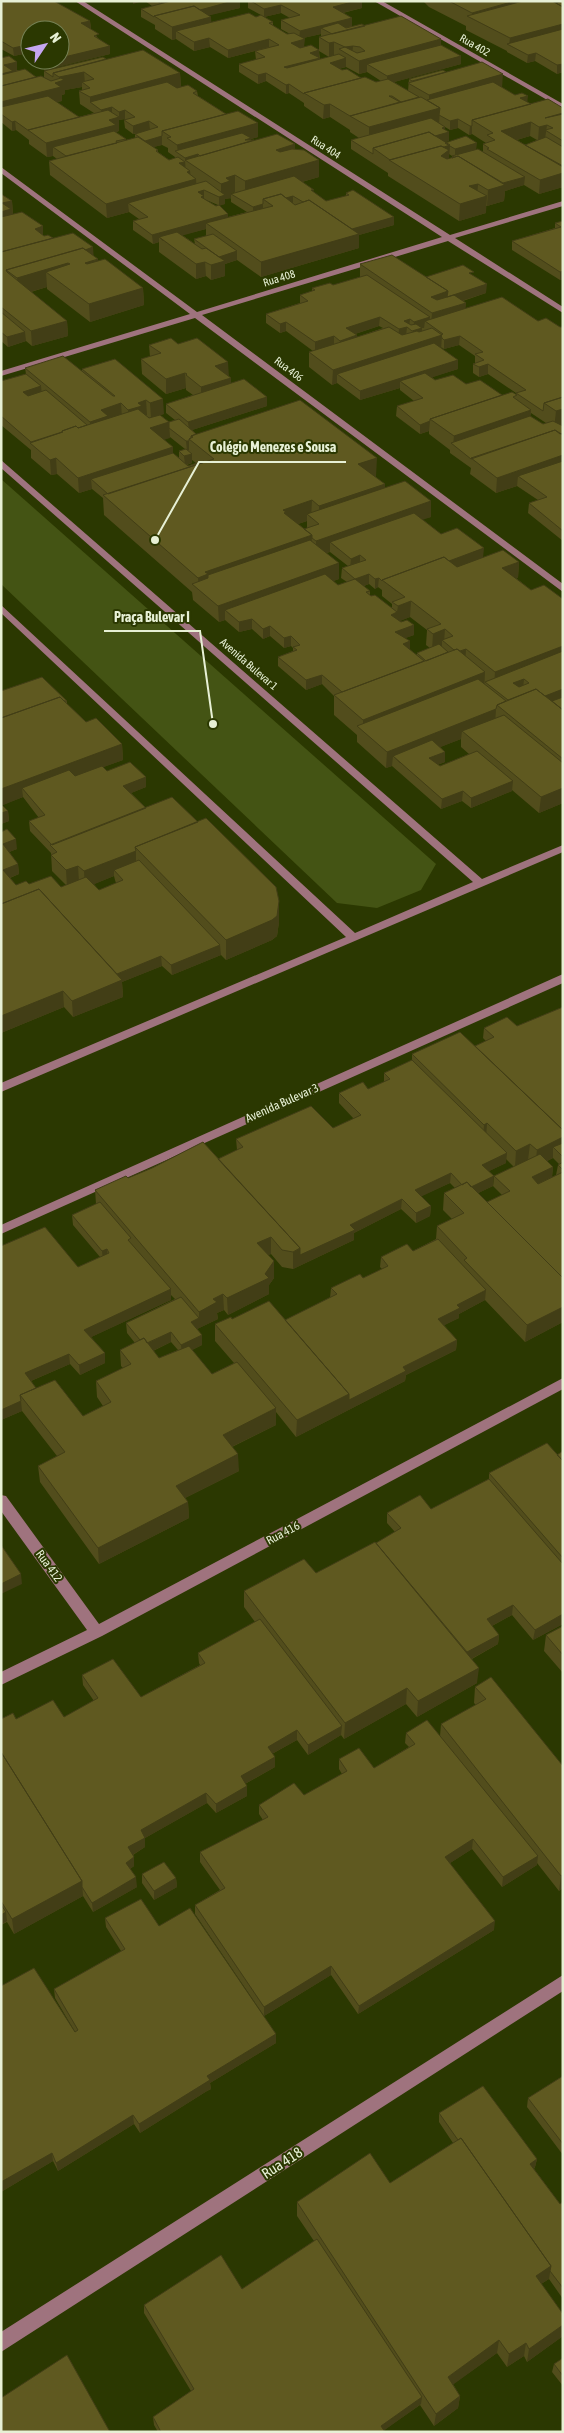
<svg xmlns="http://www.w3.org/2000/svg" width="564" height="2433" font-family="'Asap Condensed',sans-serif">
<style>
.green{fill:#445414}
.lines{fill:none;stroke-linecap:round;stroke-linejoin:round}
.minor{fill:#9f737e;fill-rule:evenodd}
.wall{fill:#524d1c;fill-rule:evenodd}
.shaded-wall{fill:#423e16}
.building{fill:#5f5920;stroke:#423e16;fill-rule:evenodd}
.labels{text-anchor:middle;stroke-width:4;stroke-linejoin:round;paint-order:stroke}
.far-street-label{font-size:11px;fill:#e7f0d5;stroke:#2b3801}
.street-label{font-size:12px;fill:#e7f0d5;stroke:#2b3801}
.near-street-label{font-size:15px;fill:#e7f0d5;stroke:#2b3801}
.leader{fill:none;stroke:#e7f0d5;stroke-width:2}
.callout-dot{fill:#e7f0d5;stroke:#2b3801;stroke-width:2}
.callout-label{font-size:14px;text-anchor:middle;font-weight:bold;fill:#e7f0d5;stroke:#2b3801;stroke-width:4;stroke-linejoin:round;paint-order:stroke}
</style>
<rect width="100%" height="100%" fill="#2b3801"/>
<!-- green -->
<path class="green" d="M1,479L436,864L421,890L377,908L337,903L1,584Z"/>
<g class="lines">
<!-- minor -->
<path class="minor" d="M75,1H83L450,235L563,201V206L455,238L563,307V313L448,241L202,315L563,584V592L195,318L1,376V371L190,314L1,173V167L197,312L442,237Z
M374,1H382L563,104V109Z
M1,460L482,879L563,845V852L1,1092V1083L346,937L1,613V605L355,933L473,882L1,468Z
M563,974V983L1,1234V1225Z
M563,1378V1389L102,1636L1,1685V1672L87,1630L1,1511V1495L6,1496L99,1624Z
M563,1975V1991L1,2352V2332Z"/>
</g>
<!-- wall -->
<path class="wall" d="M1,1L57,3L90,21L91,29L110,54L45,70L31,60H60L30,30V59L23,54L14,56L1,49Z
M145,1H240V8L209,15L211,22L256,17L261,15L248,8V1H362V8L343,13L352,18V26H365L441,39V45L461,64L394,82L408,91L409,79L446,72L502,88L531,104L563,108V187L539,194L524,185L505,191L504,201L487,206H486V213L459,221L388,176V173L351,149V140L359,138L350,132V130L330,117L323,119L304,106V103L289,93L286,94L266,81L258,84L239,72V64L256,60L255,51L228,58L210,47L194,51L176,39L172,40L155,29V25L141,17V9L152,6ZM281,13L290,18L281,20V29L290,34H287L273,26V22L264,17ZM321,34V36L322,37H319V50L304,47L303,38ZM319,51L329,57L320,59ZM346,67L359,74L367,72L381,81L376,82L361,78L339,69ZM445,127L450,130L458,128L469,135L472,134L486,143L483,144V152L476,149L444,142L449,141V132L445,130ZM530,136L537,140L525,145L517,140ZM449,154L452,156V158L449,159Z
M423,1H552L556,3H558V1H563V72L557,74L535,61L527,63L507,52V51L466,30V26L429,7Z
M1,58L17,62V70L36,77H44V71L106,59L180,73L181,87L176,88L197,91L198,96L226,114L258,123V137L251,139V140L295,144V149L319,160V177L302,182L314,193L326,201L346,196V193L394,225L359,235V248L261,277L237,260L225,264V276L211,280L206,276L196,279L159,252V242L153,244L133,230V221L139,219L129,212L107,218L50,175L49,161L57,159L53,156L47,157L29,144V140L16,130L12,131L1,122ZM82,87V90L79,91L80,104L94,113L79,117L57,102L62,101V95L65,94V90ZM125,119H126L124,120L125,128L133,134H135V138L126,140V139L117,133L116,132L119,131V120ZM162,145L168,148V152L175,157V158L169,160L158,152V150L153,147ZM235,192L231,194V202L247,212L228,217L219,205L225,204V199L231,198V193ZM204,199L218,205L216,206ZM206,229V236L194,239L195,244L182,235Z
M1,194L12,201L13,214L43,226V235L44,236L53,238L93,256L98,259V261L143,288L144,305L90,322L47,289V287L31,292L67,321L68,336L32,346L26,341L8,347L1,341Z
M563,221V280H560L512,250V241L555,228V223Z
M360,264L426,277L474,276L486,293L463,301L466,303L465,308L538,321L560,327H563V541L528,513L529,503L538,500L517,486L496,493L470,474L471,468L450,453V450L429,434V431L420,434L396,416L397,406L414,401L400,390V388L360,400L337,383L332,385L309,367V352L313,351L286,331L280,333L266,323V314L300,303V295L312,291V288L333,285L360,277ZM379,326L383,328L357,337L355,334ZM459,345L475,356V363L473,364V373L479,377L488,374L516,393V394L502,395L466,384L435,380L432,377L458,369L441,347L444,349ZM531,413L546,423L543,424L530,416Z
M178,344L229,376L231,384L267,397V406L192,430L196,434L376,477H375L385,484V488L431,501V517L422,519L441,534L483,558L519,562L518,578H516L531,590L563,599V803L539,813L512,790V791L471,808L462,801L441,809L392,766L386,768L357,742V735L334,715V696L322,684L306,690L278,666V657L293,651V648L291,646L284,648L270,636L263,639L252,629L239,632L225,620L219,622L193,600L192,592L104,515L103,498L92,489L79,493L57,474L51,475L31,458V450L1,425V381L26,374L25,368L82,371V369L115,359L164,414L160,415L169,422L175,420L166,413V404L193,395L186,390V388L166,394L142,374L141,359L150,357L149,345ZM170,437L185,449L179,451V458L173,453L163,440ZM192,460L196,463L188,466L187,465L192,463ZM307,521V528L304,529L298,524ZM330,552L348,566L342,568L341,578L347,582L338,585L333,581L339,579L326,553ZM369,584L375,589L378,587L382,590V596L392,604V608L370,595V591L364,586ZM410,617L427,630L426,645L430,648L417,653V655L410,650V641L405,638L414,635V625L399,621ZM461,739V747L469,754L440,766L437,765L445,762V752L440,747Z
M1,691L67,701V704L86,722L122,744L123,760L103,767L107,771L146,777V787L131,793L146,808L279,901V922L277,936L272,940L226,960L221,955L172,975L162,966L122,982L123,997L73,1017L64,1007L1,1033V832L17,849L9,852L18,864L19,874L10,878L16,885L29,884L61,887L66,885L52,871L51,853L30,831L29,821L39,818L23,797L2,805L8,811L9,821L1,824ZM114,876L115,880L116,883L99,890L94,884Z
M563,1007V1322L525,1342L485,1300L459,1314V1318L444,1325L457,1340L456,1350L406,1375L405,1381L296,1437L276,1412V1425L232,1447L239,1471L185,1498L188,1502L189,1518L99,1564L40,1482L38,1466L57,1456L22,1411L1,1420L78,1267L100,1257L73,1225L72,1215L96,1204L95,1190L128,1178L218,1159L237,1150L236,1139L333,1128L354,1119L339,1103V1093L368,1089L384,1082V1073L412,1060V1054L475,1046L486,1041L483,1038L484,1028L517,1026ZM553,1158L559,1164L558,1165L556,1175L552,1177L553,1167L547,1161ZM506,1159L514,1167L494,1176L493,1186L502,1195L487,1202L478,1193L493,1186L489,1171L506,1163ZM450,1183L455,1188L444,1193L443,1210L452,1219L437,1226L436,1239L413,1251L381,1257L380,1267L382,1269L363,1278L331,1288L330,1298L285,1320L232,1319L215,1324V1341L234,1363L212,1374L192,1350L202,1345V1335L197,1329L218,1319L217,1313L224,1310L228,1315L269,1294V1285L274,1278L268,1255L271,1254L282,1267L293,1269L354,1240V1233L401,1209L416,1223L430,1216L431,1206L421,1196ZM171,1295L175,1299L126,1323L127,1333L135,1343L120,1350L121,1366L123,1368L96,1381L97,1397L103,1406L83,1416L36,1388L31,1381L70,1364L80,1375L105,1363V1353L91,1337L171,1300ZM171,1342L178,1350L159,1358L153,1351Z
M563,1451V1624L533,1640L512,1615L492,1626L499,1635L498,1644L472,1659L477,1683L417,1717L406,1704L344,1739L341,1735L308,1755L297,1740L272,1754L275,1757V1767L245,1784L247,1786V1796L216,1813L207,1803L145,1838V1847L133,1855L134,1857V1866L130,1869L137,1887L93,1912L83,1896L14,1934L7,1922L1,1925V1719H16L64,1717L94,1701L83,1685L82,1675L141,1697L200,1665L199,1663L198,1653L255,1622L244,1607V1591L316,1573L376,1543L395,1532L387,1523V1513L431,1509L489,1479V1473L557,1455Z
M563,1626V1673L544,1651L546,1635Z
M475,1687L563,1766V1888L559,1891L537,1863V1865L502,1887L472,1849L450,1863L494,1930L358,2014L331,1975L264,2016L195,1914V1905L220,1890L200,1862V1852L263,1820L259,1814V1805L304,1795L342,1774L339,1769V1759L374,1768L409,1747L405,1743L406,1733L440,1736L441,1724L476,1705L474,1703Z
M142,1874L176,1878L177,1887L154,1900L142,1883Z
M105,1918L159,1926L276,2043L210,2083L211,2089L207,2091L140,2133L134,2124L58,2171L53,2161L1,2192L75,2032L55,1998L54,1989L121,1951L106,1927Z
M563,2076V2155L527,2107L528,2098Z
M439,2113L537,2159L535,2167L534,2169L560,2204L563,2202V2299L549,2279L541,2284L563,2314V2336L527,2362L524,2356L507,2367L497,2353L453,2384L460,2396L458,2408L434,2426L420,2405L384,2430L385,2432H158L154,2425L153,2417L191,2391L144,2313V2305L242,2289L314,2241L297,2216V2202L390,2183L453,2143L439,2122Z
M563,2358V2386L552,2372L554,2364Z"/>
<!-- shaded-wall -->
<path class="shaded-wall" d="M133,1H143L133,4Z
M233,1H240V8L170,25L160,19Z
M356,1H362V8L333,15V7Z
M515,1H540L472,19V13Z
M281,5V13L264,17V9Z
M211,17L212,30L176,31V39L172,40V27Z
M352,18V26L329,32L321,28V34L299,39L300,31Z
M90,21L91,29L81,23Z
M563,24V37L509,45L510,38Z
M209,38L210,47L194,51V42Z
M269,39V47L228,58V50Z
M305,39L304,47L291,51V43Z
M441,39V53L367,64V72L359,74V61Z
M334,42V55L329,57V43Z
M22,46L23,54L14,56L13,48Z
M110,46V54L45,70V62L53,60H60V58Z
M353,46L352,57L345,47Z
M319,50V66L284,75V67L310,53Z
M536,53L535,61L527,63L528,55Z
M461,56V64L387,84V76Z
M346,58V67L329,71L330,63Z
M17,62V70L1,82V74L4,65Z
M563,64L562,72L557,74V65Z
M84,72L85,84L82,82V87L65,90V94L62,95V101L3,115L1,114V102L60,81L59,77Z
M180,73L181,87L99,108L90,102V97Z
M266,73V81L258,84V75Z
M503,74L502,88L429,102V95Z
M289,84V93L286,94V85Z
M528,96L527,105L520,98Z
M330,104V117L323,119L324,105Z
M112,107V115L101,118V110Z
M440,108L439,124L369,144V127Z
M125,110V119L119,120V112Z
M563,113V127L553,128L547,125L545,139L538,141L539,127L545,118Z
M119,117V131L116,132L117,139L53,147V156L47,157L46,143L109,120Z
M458,119V128L450,130V121Z
M15,121L16,130L12,131V122Z
M149,121L150,130L133,134V126Z
M531,122L530,136L500,145L501,131Z
M258,123V137L251,139V147L178,153L177,145Z
M470,126H472V134L469,135Z
M445,127V133L449,132V141L388,158L442,128Z
M162,136V145L146,149L145,141Z
M477,143L476,151L455,158V149Z
M295,144V161L276,150Z
M450,145L449,159L393,162Z
M198,154V160H185L186,176L179,163L185,162V158Z
M319,160V177L245,198V181Z
M563,166V187L539,194L540,180Z
M190,171L191,180L196,179L197,193L128,203L129,212L107,218L106,204Z
M235,175V192L231,193V198L225,199V204L219,206V197L221,196V184L226,178Z
M525,177L524,185L505,191L504,201L487,206L488,190L494,186Z
M478,184L477,199L487,196L486,213L459,221L460,204L469,186Z
M204,190V205L198,192Z
M293,196V204L273,206L268,203Z
M12,201L13,215L1,226V212L2,203Z
M263,204V213L253,216V207Z
M228,214V223H206V229L163,241L159,237V242L153,244L152,235Z
M394,217V225L359,235V248L261,277V262L346,230Z
M43,226V235L35,229Z
M93,247L94,261L98,259L99,276L68,263L69,280L46,272L47,287L19,295L17,278L9,272Z
M237,251V260L225,264V276L211,280V265L219,257Z
M205,262L206,276L196,279V264Z
M563,271V280H560V272Z
M487,284L486,293L430,311L431,297L448,291Z
M143,288L144,305L90,322L89,304Z
M466,303L465,318L431,326L432,313Z
M380,317L379,326L346,337V328Z
M430,317L429,324L425,321L424,328H422V337L412,340L414,322Z
M410,319L409,328L407,327L406,336L398,339L399,329L404,321Z
M67,321L68,336L32,346L31,331Z
M286,322V331L280,333V324Z
M25,332L26,341L8,347L7,337Z
M357,335V345L340,350V341Z
M442,335L441,350L337,374V383L332,385L333,370Z
M334,336V346L315,352V342Z
M460,336L459,345L444,349V340Z
M458,360V369L406,386L400,381V388L360,400V391Z
M228,362L229,377L215,366Z
M488,364V374L479,377V367Z
M185,373L186,388L166,394V379Z
M231,378V393L201,402V387Z
M41,386L42,396L24,401L23,392Z
M267,397V406L189,431L188,422Z
M163,399L164,414L151,418L150,403Z
M146,400L147,415L142,417L129,425L128,410L138,403Z
M121,403L122,418L91,437L90,422L101,410Z
M563,405V426L554,429L556,411Z
M531,410L530,425L453,445L454,436Z
M430,421L429,431L420,434V425Z
M169,422L170,438L151,444L150,428Z
M186,441H189V450L187,451Z
M173,447V463L91,479L92,489L79,493L78,478Z
M192,454V463L185,465L184,456Z
M563,455V469L518,476L517,486L496,493L497,478Z
M56,458L57,474L51,475L50,460Z
M377,458L376,477L357,483L358,464Z
M385,484V503L319,526V506Z
M312,500L311,518L307,514V521L286,528L283,510Z
M431,501V517L338,549L330,542V552L316,556V541Z
M312,535L311,555L199,590L198,578L205,572Z
M484,548L483,558L396,591L388,584Z
M360,555V565L350,568L351,559Z
M519,562L518,578L501,583L502,568Z
M339,563V579L233,617L225,610V620L219,622L218,606Z
M369,574V584L355,589V579Z
M379,578L378,587L375,589V579Z
M411,601L410,617L391,625V615L397,612L398,606Z
M252,619V629L239,632V622Z
M414,625V635L395,642V632Z
M270,626V636L263,639V629Z
M445,629L444,642L442,640V646L432,650L433,634Z
M291,636V646L284,648V638Z
M410,641V651L403,644Z
M563,646V661L494,688L495,672Z
M466,649L465,665L457,653Z
M485,672L484,692L363,731V720Z
M322,675V684L306,690V680Z
M524,679L523,689L513,693V683Z
M563,689V698L516,717L517,707Z
M496,709L495,725L462,731L461,739L400,763L393,756L392,766L386,768L387,752Z
M122,744L123,760L28,795L22,788L23,797L1,806V789Z
M445,752V762L429,768V758Z
M146,777V787L124,796L123,786Z
M513,781L512,791L471,808V798Z
M563,788V803L539,813L541,797Z
M463,791L462,801L441,809L442,799Z
M8,811L9,821L1,824V813Z
M16,839L17,849L4,854L3,844Z
M136,851V867L114,870V876L85,888L84,871Z
M18,864L19,874L4,880L3,870Z
M78,866L79,882L67,887L66,870Z
M279,901V922L277,936L272,940L226,960V940Z
M220,945L221,955L172,975L171,965Z
M161,956L162,966L122,982L123,997L73,1017L72,1001L113,976Z
M63,991L64,1007L1,1033V1016Z
M487,1123L486,1139L483,1141L484,1125Z
M563,1137V1153L553,1147V1158L535,1167L537,1150Z
M530,1144L528,1160L515,1167L516,1151Z
M507,1153L506,1163L481,1175L482,1165Z
M553,1167L552,1177L531,1187L532,1177Z
M451,1173L450,1183L414,1200L415,1190Z
M494,1176L493,1186L466,1199V1189Z
M402,1199L401,1209L354,1233V1240L293,1269V1252L350,1225Z
M431,1206L430,1216L416,1223V1213Z
M271,1237V1254L258,1259L257,1243Z
M107,1249L108,1259L103,1261L102,1251Z
M274,1261V1278L269,1285V1294L228,1315L227,1298Z
M171,1289V1300L85,1340L84,1330Z
M486,1290L485,1300L459,1314V1318L437,1329L438,1319L457,1305Z
M223,1294L224,1310L217,1313L218,1319L191,1332V1322L199,1318V1312L213,1299Z
M563,1307V1322L525,1342L527,1325Z
M171,1332V1342L144,1355V1345Z
M202,1335V1345L182,1355L181,1345Z
M457,1340L456,1350L406,1375L405,1381L296,1437L297,1420Z
M105,1353V1363L80,1375L79,1365Z
M69,1354L70,1364L26,1383L25,1373Z
M21,1401L22,1411L1,1420V1410Z
M276,1408V1425L223,1451V1435Z
M238,1454L239,1471L177,1502L176,1486Z
M188,1502L189,1518L99,1564L98,1548Z
M21,1574L22,1584L1,1594V1584Z
M513,1605L512,1615L486,1629L487,1619Z
M563,1614V1624L533,1640L535,1630Z
M499,1635L498,1644L462,1664L463,1654Z
M479,1668L477,1683L417,1717L418,1701Z
M407,1688L406,1704L344,1739L345,1723Z
M342,1726L341,1735L308,1755V1745Z
M297,1730V1740L268,1756V1747Z
M275,1757V1767L241,1786V1776Z
M247,1786V1796L216,1813V1804Z
M206,1793L207,1803L145,1838V1847L129,1857L128,1847L141,1830Z
M473,1839L472,1849L444,1867L445,1857Z
M538,1856L537,1865L502,1887L503,1877Z
M134,1857V1866L126,1872V1863Z
M563,1875V1888L559,1891L561,1876Z
M136,1877L137,1887L93,1912L92,1903Z
M176,1878L177,1887L154,1900V1891Z
M82,1881L83,1896L14,1934L12,1919Z
M6,1912L7,1921L1,1925V1915Z
M495,1921L494,1930L358,2014L359,2006Z
M331,1966V1975L264,2016V2007Z
M276,2034V2043L210,2083L211,2089L207,2091L140,2133L139,2124L207,2076Z
M133,2115L134,2124L58,2171L56,2163Z
M52,2153L53,2161L1,2192V2182Z
M537,2159L535,2167L529,2172L530,2164Z
M551,2266L549,2279L533,2289L536,2276Z
M563,2325V2336L527,2362L529,2349Z
M499,2340L497,2353L447,2389L448,2377Z
M526,2343L524,2356L507,2367L509,2354Z
M460,2396L458,2408L434,2426L436,2414Z
M422,2397L421,2404L382,2432L381,2426Z"/>
<!-- building -->
<path class="building" d="M1,1H54L90,21L81,23L99,34L94,36L110,46L60,58V30H30V51L22,46L13,48L1,41Z
M157,1H167L160,3Z
M171,1H233L200,10L194,6L154,16V17L141,9Z
M251,1H356L333,7L352,18L300,31L281,20L300,15L281,5L264,9Z
M449,1H515L472,13Z
M523,1H552L563,7V24L510,38L467,16Z
M563,1V7L556,3Z
M194,6L211,17L172,27L154,16Z
M249,13L256,17L261,15L273,22L269,23L287,34L294,33L305,39L291,43L300,48L311,45L319,50L310,53L320,58L284,67L287,68L339,54L346,58L330,63L342,70L347,69L361,78L304,93V94L289,84L286,85L266,73L258,75L239,64L265,57L255,51L279,45L269,39L228,50L209,38L194,42L176,31Z
M401,16L441,39L359,61L339,49L345,47L334,42L329,43L319,37ZM353,46L360,47L365,51L357,53L345,47Z
M338,23L346,28L362,24L365,26L332,34L321,28Z
M563,29V64L557,65L536,53L528,55L507,44Z
M441,45L461,56L387,76L367,64Z
M143,50L180,73L90,97L79,91L90,88L82,82L94,79L84,72L59,77L53,73Z
M9,56L17,62L4,65L13,71L1,74V58Z
M103,57L106,59L53,73V77L44,71Z
M42,60H53L45,62Z
M482,62L503,74L429,95L408,83Z
M25,69L36,77L1,86V75Z
M443,70L446,72L412,81L409,79Z
M41,76L51,81L61,78L64,80L55,83L61,87L1,102V86Z
M365,77L376,82L388,79L419,97L401,102L392,96H389L400,102L350,116L330,104L324,105L304,93Z
M167,82L177,88L188,85L197,91L193,93L226,114L162,131V136L145,141L135,134L158,127L149,121L133,126L124,120L135,117L125,110L119,112L112,107L101,110L90,102Z
M493,82L515,95L522,93L528,96L520,98L531,104L472,120V126H470L458,119L450,121L439,115L440,108L427,100Z
M48,96L79,117L28,130L29,131L15,121L12,122L1,114V107Z
M421,97L440,108L369,127L350,116Z
M548,99L563,108V113L545,118L563,114V141L545,130L553,128L547,125L539,127L531,122L501,131L563,167V173L540,180L487,149L489,148L483,144L495,140L487,135L493,133L472,120Z
M108,110L119,117L109,120L116,125L46,143L28,130Z
M238,111L258,123L177,145L167,138L171,137L162,131Z
M431,118L445,127L442,128L449,132L435,136L429,132L373,148V154L351,140Z
M114,131L126,139L116,141L117,143L66,156L53,147Z
M429,132L450,145L444,147L441,146L390,160L373,148Z
M242,133L251,138L245,140H254L200,156L198,154L185,158L175,151Z
M277,134L295,144L276,150L280,152L292,149L304,150L319,160L245,181L235,175L226,178L230,181L221,184L185,160Z
M466,136L477,143L455,149L445,143Z
M138,137L158,150L156,151L169,160L178,157L185,162L179,163L190,171L187,172L196,179L106,204L49,161Z
M546,137L563,147V166L525,145Z
M441,146L449,150L441,156L447,159L458,156L505,185L488,190L478,184L469,186L487,196L460,204L389,160Z
M478,149L525,177L503,183L458,156L452,158L454,157L452,156Z
M294,176L314,190H311L326,201L349,195L346,193L353,190L394,217L352,229L309,200L303,202L293,196L286,198L281,194L263,199V204L253,207L231,194Z
M206,181L225,195L219,197L204,190L198,192L204,196L201,197L216,206L219,205L228,214L152,235L133,221L148,217L128,203Z
M1,194L12,201L2,203L11,209L1,212Z
M281,194L295,205L309,200L359,234L261,262L206,223L273,206L263,199Z
M22,212L43,226L35,229L44,236L48,235L53,238L1,252V217Z
M563,221V271L560,272L512,241L561,227L555,223Z
M177,232L202,249L206,248L225,261L211,265L205,262L196,264L159,237Z
M73,233L93,247L85,250L83,248L6,270L7,272L67,321L31,331L1,307V252Z
M213,234L237,251L219,257L194,239Z
M83,248L98,259L85,263L87,264L105,259L143,288L89,304L46,272L70,264L68,263L17,278L6,270Z
M392,255L448,291L431,297L437,300L454,295L466,303L432,313L360,264Z
M463,265L474,272L469,273L487,284L447,297L448,291L426,277Z
M367,275L430,317L414,322L410,319L404,321L411,325L416,324L422,328L412,331L407,327L399,329L380,317L346,328L357,335L340,341L334,336L315,342L286,322L280,324L266,314L308,301L300,295L315,290L312,288L330,283L333,285Z
M502,297L538,321L546,318L560,327H563V397L544,403L543,411L516,393L526,390L488,364L479,367L473,364L484,360L475,354L483,352L460,336L444,340L442,338L441,335L443,334L425,321Z
M1,312L25,332L7,337L1,332Z
M389,327L402,335L417,331L419,332L432,328L442,335L333,370L309,352Z
M171,338L178,344L197,338L228,362L215,366L231,378L201,387L186,375L187,374L185,373L166,379L141,359L161,353L149,345Z
M434,343L458,360L360,391L337,374Z
M63,356L113,396H115L82,369L115,359L163,399L150,403L146,400L138,403L142,406L128,410L121,403L101,410L108,416L90,422L25,368Z
M425,373L435,380L453,375L466,384L480,380L502,395L430,419V421L420,425L397,406L423,398L400,381Z
M26,374L41,386L23,392L28,396L46,390L87,425L78,428L76,426L62,431V432L31,442L1,416V381Z
M244,379L267,397L188,422L166,404Z
M512,392L517,395L513,397L531,410L454,436L430,419Z
M563,397V409L556,411L544,403Z
M300,400L377,458L358,464L385,484L319,506L312,500L283,510L286,512L284,513L312,535L205,572L208,574L198,578L103,495L214,459L189,439L193,437L191,436Z
M138,409L149,418L160,415L169,422L150,428L173,447L78,478L56,458L50,460L30,443L63,432L62,431L76,426L78,428Z
M530,416L543,424L553,421L563,426V433L560,434L555,430L471,459L451,443Z
M179,419L196,434L191,436V438L189,439V441H186L169,428V422Z
M555,430L563,435V455L497,478L471,458Z
M186,449L192,454L184,456L179,451Z
M173,453L188,466L204,461L205,462L108,494L91,479Z
M563,461V531L529,503L547,497L518,476Z
M405,481L431,501L316,541L312,538V535L304,529L319,524L307,514Z
M414,513L441,534L457,528L484,548L449,561L444,557L382,580V581L379,578L375,579L369,574L355,579L370,591L366,592L371,596L375,595L397,612L391,615L401,622L407,620L414,625L395,632L410,641L403,644L424,661L342,692L322,675L306,680L278,657L297,650L293,647L300,645L291,636L284,638L270,626L263,629L252,619L239,622L225,610L325,574L338,585L355,579L342,568L366,560L360,555L351,559L330,542Z
M310,540L339,563L218,606L192,584L208,578V575Z
M503,550L519,562L502,568L531,590L544,585L563,599V646L495,672L466,649L460,651L457,649L454,650L442,640L453,636L445,629L433,634L427,629L441,624L411,601L398,606L392,602L405,597L382,580L444,557L457,567Z
M439,644L448,652L426,661L417,653Z
M457,649L485,672L363,720L334,695Z
M563,651V689L545,696L536,689L508,700L485,682ZM524,679L529,683L519,687L513,683Z
M42,677L67,701H64L60,697L1,718V691Z
M478,679L506,701L497,705L496,709L387,752L357,726Z
M536,689L563,710V759L497,705Z
M60,697L86,722L96,718L122,744L1,789V718Z
M563,697V710L552,701Z
M504,715L563,763V788L541,797L462,731Z
M432,740L445,752L429,758L440,766L477,751L513,781L471,798L463,791L442,799L393,756Z
M130,762L146,777L123,786L146,808L52,845L29,821L45,815L22,788L69,770L75,776L102,766L107,771Z
M172,797L198,822L135,847L136,851L84,871L78,866L66,870L51,855L57,852L50,845Z
M1,804L8,811L1,813Z
M206,818L276,887L279,901L277,916L272,920L226,940L135,847Z
M7,829L16,839L3,844L18,864L3,870L16,885L26,881L29,884L51,876L61,887L86,877L99,890L123,880L114,870L139,860L220,945L171,965L161,956L117,974L39,889L1,904V832Z
M39,889L122,980L72,1001L63,991L1,1016V904Z
M563,1007V1130L475,1046L494,1037L484,1028L507,1017L517,1026Z
M460,1032L563,1130V1137L537,1150L530,1144L516,1151L487,1123L484,1125L412,1054Z
M412,1060L507,1153L482,1165L494,1176L471,1187L467,1182L462,1185L451,1173L415,1190L431,1206L416,1213L402,1199L350,1225L355,1230L300,1255V1248L218,1159L243,1147L236,1139L311,1106L333,1128L361,1115L339,1093L363,1082L368,1089L390,1079L384,1073Z
M203,1142L300,1248L293,1252L282,1250L271,1237L257,1243L274,1261L265,1274L269,1278L227,1298L223,1294L213,1299L217,1302L199,1312L95,1190L126,1176L128,1178L152,1168Z
M563,1143V1157L553,1147Z
M540,1154L553,1167L532,1177L538,1184L563,1172V1278L487,1202L510,1191L494,1176Z
M563,1162V1170L558,1165Z
M467,1182L563,1278V1307L527,1325L464,1260L467,1258L437,1226L464,1213L444,1193Z
M100,1202L131,1238L128,1240L171,1289L84,1330L105,1353L79,1365L69,1354L25,1373L36,1388L20,1395L21,1401L1,1410V1246L45,1227L78,1267L109,1253L107,1249L102,1251L72,1215Z
M438,1239L486,1290L457,1305L460,1308L438,1319L457,1340L403,1367L406,1371L349,1400V1394L285,1320L337,1294L331,1288L360,1274L363,1278L388,1266L381,1257L407,1244L413,1251Z
M181,1297L199,1318L191,1322L202,1335L181,1345L171,1332L147,1343L144,1338L140,1340L126,1323Z
M269,1301L349,1394L297,1420L215,1324L231,1317L232,1319Z
M144,1338L159,1358L189,1346L212,1374L237,1362L276,1408L223,1435L238,1454L176,1486L188,1502L98,1548L38,1466L65,1452L20,1395L55,1380L83,1416L111,1402L96,1381L131,1364L120,1350Z
M547,1443L563,1461V1558L489,1473Z
M563,1451V1461L557,1455Z
M489,1479L563,1564V1614L535,1630L513,1605L487,1619L499,1635L467,1652L376,1543L401,1528L387,1513L420,1495L431,1509Z
M375,1542L479,1668L418,1701L407,1688L345,1723L244,1591L304,1559L316,1573Z
M1,1545L21,1574L1,1584Z
M260,1619L342,1726L308,1745L297,1730L268,1747L275,1757L241,1776L247,1786L216,1804L206,1793L141,1830L145,1838L128,1847L134,1857L126,1863L136,1877L92,1903L82,1887V1881L1,1752V1719L13,1713L16,1719L53,1700L64,1717L98,1698L82,1675L113,1659L141,1697L205,1663L198,1653Z
M563,1626V1655L546,1635Z
M491,1677L563,1766V1875L561,1876L441,1724L486,1699L475,1687Z
M427,1720L538,1856L503,1877L473,1839L445,1857L495,1921L359,2006L331,1966L264,2007L195,1905L225,1888L200,1852L268,1817L259,1805L294,1783L304,1795L347,1771L339,1759L359,1748L374,1768L415,1744L406,1733Z
M1,1752L82,1881L12,1919L1,1901Z
M164,1862L176,1878L154,1891L142,1874Z
M141,1899L159,1926L190,1908L276,2034L207,2076L210,2080L139,2124L133,2115L56,2163L52,2153L1,2182V1986L34,1968L75,2032L78,2030L54,1989L125,1949L105,1918Z
M1,1905L6,1912L1,1915Z
M563,2076V2144L528,2098Z
M483,2086L537,2159L530,2164L560,2204L563,2202V2288L550,2271L551,2266L461,2138L458,2140L439,2113Z
M461,2138L551,2266L536,2276L563,2314V2325L529,2349L526,2343L509,2354L499,2340L448,2377L460,2396L436,2414L297,2202L370,2153L390,2183Z
M317,2239L422,2397L381,2426L385,2432H161L153,2417L194,2389L144,2305L221,2255L242,2289Z
M67,2355L110,2432H1V2398Z
M563,2358V2376L554,2364Z"/>
<g class="labels">
<!-- far-street labels -->
<g class="far-street-label">
<text transform="translate(475 45) rotate(30)" y="4">Rua 402</text>
<text transform="translate(326 147) rotate(33)" y="4">Rua 404</text>
<text transform="translate(279 278) rotate(-17)" y="4">Rua 408</text>
<text transform="translate(289 369) rotate(37)" y="4">Rua 406</text>
<text transform="translate(249 664) rotate(41)" y="4">Avenida Bulevar 1</text>
</g>
<!-- street labels -->
<g class="street-label">
<text transform="translate(282 1103) rotate(-24)" y="4">Avenida Bulevar 3</text>
<text transform="translate(283 1533) rotate(-28)" y="4">Rua 416</text>
<text transform="translate(49 1566) rotate(54)" y="4">Rua 412</text>
</g>
<!-- near-street labels -->
<g class="near-street-label">
<text transform="translate(282 2163) rotate(-33)" y="5">Rua 418</text>
</g>
</g>
<!-- callouts -->
<path class="leader" d="M155 540L199 462H346M213 724L200 631H104"/>
<g class="callout-dot">
<circle cx="155" cy="540" r="5"/>
<circle cx="213" cy="724" r="5"/>
</g>
<g class="callout-label">
<text x="273" y="452">Colégio Menezes e Sousa</text>
<text x="152" y="622">Praça Bulevar I</text>
</g>
<!-- border -->
<rect width="564" height="2433" fill="none" stroke="#e7f0d5" stroke-width="5"/>
<!-- north arrow -->
<g transform="translate(45 45) rotate(55)"><circle r="24" fill="#2b3801" stroke="#768256"/>
<path d="M0-4L9 19L0 12L-9 19Z" fill="#c5a6f1"/>
<text y="-8" font-size="14" font-weight="bold" text-anchor="middle" fill="#e7f0d5">N</text>
</g>
</svg>
